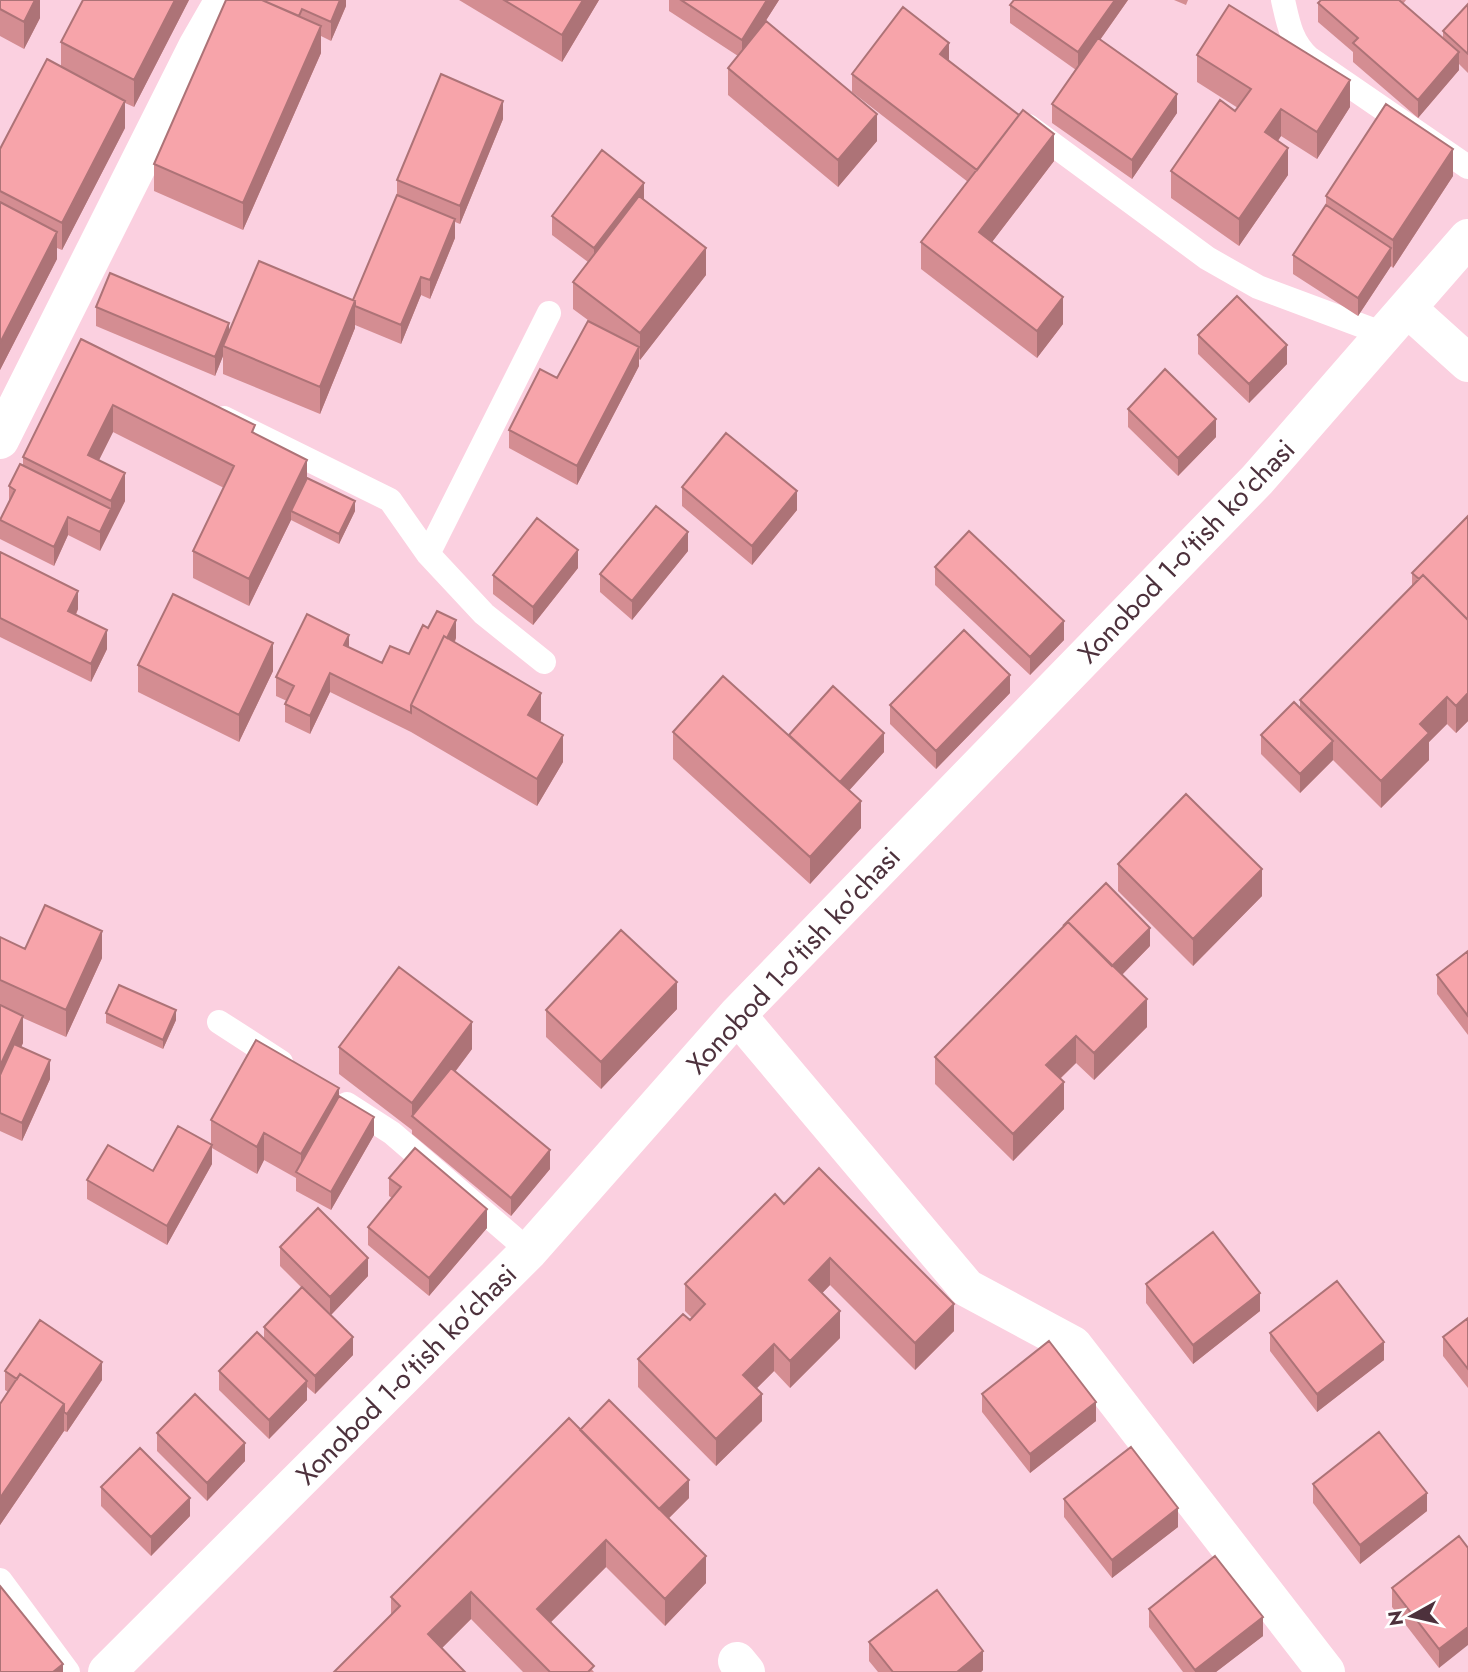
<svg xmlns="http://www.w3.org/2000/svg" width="1468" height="1672" font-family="Jost,sans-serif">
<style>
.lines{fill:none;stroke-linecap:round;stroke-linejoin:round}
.service{stroke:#fff;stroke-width:24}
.minor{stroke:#fff;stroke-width:38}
.wall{fill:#d48d92}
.shaded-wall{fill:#ad7377}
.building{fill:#f7a4aa;stroke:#ad7377;stroke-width:2}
.labels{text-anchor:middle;stroke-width:5;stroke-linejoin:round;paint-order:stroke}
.street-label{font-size:28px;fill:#4d313c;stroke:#fff}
</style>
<rect width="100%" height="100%" fill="#fbd0e0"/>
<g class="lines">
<!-- service -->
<path class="service" d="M1283,0C1288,22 1291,42 1309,58L1468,167
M1028,126L1207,258L1258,287L1384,334
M224,418L390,500L428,554L484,614L544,662
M428,554L549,313
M219,1022L281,1062
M347,1104L392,1133L529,1251
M0,1580L68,1672"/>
<!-- minor -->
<path class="minor" d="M1407,308L1468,363
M0,440L197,47L224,0
M737,1015L967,1288L1073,1345L1326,1672
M737,1661L746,1672
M107,1672L529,1251L737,1015L1257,480L1468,238"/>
</g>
<!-- wall -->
<path class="wall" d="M0,0H40V18L24,49L0,36Z
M83,0H189L134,107L125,103V128L62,250L57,248V259L0,370V149L61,67V42Z
M226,0H346V6L331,41L321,36V53L243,230L154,191V164Z
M459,0H599L562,62Z
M669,0H779L763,25L877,141L838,187L728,95V68L738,56L669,11Z
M1128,0L1100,40L1177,113L1132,179L1052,123V104L1076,70L1010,23V5Z
M1174,0H1188L1186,5Z
M1406,0L1403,4L1443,38V31L1468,4V73L1459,64V70L1418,118L1353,62V52L1318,22V3Z
M1197,55L1350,107L1317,159L1281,136L1278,141L1288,175L1239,246L1171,198V171L1238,108L1197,82Z
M949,61L1054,161L992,242L1063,324L1037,358L921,269V242L968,182L852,92V74Z
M503,119L460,224L455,222V238L430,299L421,295L401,344L355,325V328L320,414L223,374V356L215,376L96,326V307L229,332L353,300L397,195V180Z
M1453,176L1393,268L1391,266L1358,316L1293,274V255L1326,205V196Z
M644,201L706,275L640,360L639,359V366L577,485L509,448V430L557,378L592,323L573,309V282L588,262L552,235V216Z
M1198,335L1287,364L1249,403L1198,354Z
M81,339L255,434L307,478L355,511L339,544L291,520L249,606L193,578V551L224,488L113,432L99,460L125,501L100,551L68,535L54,566L0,539V520L9,502V486L23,465V457Z
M1128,409L1216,437L1178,476L1128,427Z
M682,487L797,510L752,565L682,506Z
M1468,516V721L1456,733L1447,724L1429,742V760L1381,808L1333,760L1300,793L1261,754V735L1300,708V700L1412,586V573Z
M688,551L632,620L600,592V574Z
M0,552L78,609L76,615L107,649L91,682L0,637Z
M935,567L1064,640L1030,675L935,585Z
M578,568L533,625L493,594V575Z
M456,638L455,642L541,720L540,722L563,762L537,806L411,732L330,692L310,734L285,722V704L287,701L276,696V677L349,648L382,663Z
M138,665L273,671L239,742L138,692Z
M1010,693L936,769L890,724V705Z
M673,732L789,735L884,752L849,790L861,828L810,884L673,759Z
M1118,864L1262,896L1193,966L1118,891Z
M0,937L25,949L102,958L66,1037L23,1018V1043L21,1047L50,1079L22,1141L0,1131Z
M1150,946L1122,975L1147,1027L1094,1080L1076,1063L1060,1079L1064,1109L1013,1161L935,1084V1057Z
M1468,951V1035L1437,994V975Z
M677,1009L601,1089L546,1037V1010Z
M106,1013L176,1020L163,1049L106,1023Z
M339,1047L472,1049L455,1072L550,1169L511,1216L412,1134V1130L339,1074Z
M339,1096L374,1135L331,1210L296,1191V1178L264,1160L257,1174L212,1148V1164L167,1245L87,1199V1180L153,1171L211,1144V1120Z
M389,1178L487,1228L429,1296L368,1245V1227L392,1198L389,1196Z
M784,1204L954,1331L915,1370L830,1285L822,1293L840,1338L790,1388L774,1371L757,1388L762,1421L716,1466L638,1387V1359L692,1318L685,1311V1284Z
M280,1247L368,1276L331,1315L353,1355L315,1394L307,1387V1400L269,1439L219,1390V1371L264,1339V1327L302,1288L280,1266Z
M1146,1284L1260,1311L1193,1364L1146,1303Z
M1468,1318V1388L1443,1356V1337Z
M1270,1333L1384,1360L1317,1412L1270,1351Z
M5,1371L102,1380L67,1432L64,1431L0,1525V1404L8,1392L5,1390Z
M982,1394L1096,1421L1030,1473L982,1412Z
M580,1430L689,1498L669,1518L706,1583L665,1626L606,1567L551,1622L594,1672H523L471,1619L442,1648L391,1614V1597Z
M157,1433L245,1461L207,1501L157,1451Z
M1313,1484L1427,1511L1360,1564L1313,1503Z
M101,1487L190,1516L151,1556L101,1506Z
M1064,1499L1178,1527L1112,1578L1064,1517Z
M1468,1548L1439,1668L1392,1607V1588Z
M1149,1609L1263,1636L1216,1672H1183L1149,1627Z
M869,1642L983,1670L981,1672H878L869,1661Z"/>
<!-- shaded-wall -->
<path class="shaded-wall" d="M35,0H40V18L24,49V22Z
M175,0H189L134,107V80Z
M340,0H346V6L331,41V22Z
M583,0H599L562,62V35Z
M767,0H779L742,58V40Z
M1115,0H1128L1078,71V52Z
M321,26V53L243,230V203Z
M949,43V61L940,54Z
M1459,52V70L1418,118V100Z
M1350,80V107L1317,159V132Z
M1177,94V113L1132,179V160Z
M125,101V128L62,250V223Z
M503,101V119L460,224V206Z
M1281,109V136L1265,159V132Z
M877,114V141L838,187V160Z
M1054,134V161L979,259V232Z
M1288,148V175L1239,246V219Z
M1453,149V176L1393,268V240Z
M644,183V201L594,267V248Z
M455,219V238L430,299V280Z
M57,232V259L0,370V343Z
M706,248V275L640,360V333Z
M1391,248V266L1358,316V298Z
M421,277V295L401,344V325Z
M1063,297V324L1037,358V331Z
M355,301V328L320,414V387Z
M229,323V342L223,346V356L215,376V357Z
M1287,345V364L1249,403V384Z
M639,347V366L577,485V466Z
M113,405V432L88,482V455Z
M1216,419V437L1178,476V458Z
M307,460V487L291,511V520L249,606V579Z
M125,473V501L100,551V532L111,509V501Z
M797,491V510L752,565V546Z
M355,501V511L339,544V534Z
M68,517V535L54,566V547Z
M688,532V551L632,620V601Z
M578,550V568L533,625V607Z
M78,591V609L68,630V611Z
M456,620V638L421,711L414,706Z
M1064,621V640L1030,675V657Z
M107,630V649L91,682V664Z
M349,635V653L344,645Z
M273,643V671L239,742V715Z
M330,673V692L310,734V716Z
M1010,675V693L936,769V751Z
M541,693V720L528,742V715Z
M1468,693V721L1456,733V706Z
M1447,697V724L1429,742V760L1381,808V781L1420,724Z
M884,733V752L837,804V786Z
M563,735V762L537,806V779Z
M1333,741V760L1300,793V774Z
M861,801V828L810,884V857Z
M1262,869V896L1193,966V939Z
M1150,928V946L1108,989V970Z
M102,931V958L66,1037V1010Z
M677,982V1009L601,1089V1062Z
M1147,999V1027L1094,1080V1053Z
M176,1010V1020L163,1049V1040Z
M23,1016V1043L0,1093V1066Z
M472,1022V1049L418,1121L412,1116V1103Z
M1076,1036V1063L1046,1092V1065Z
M50,1060V1079L22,1141V1123Z
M1064,1082V1109L1013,1161V1134Z
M339,1088V1115L301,1175V1154Z
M374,1117V1135L331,1210V1192Z
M264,1133V1160L257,1174V1147Z
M212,1145V1164L167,1245V1226Z
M550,1150V1169L511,1216V1198Z
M487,1209V1228L429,1296V1278Z
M368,1258V1276L330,1316V1297Z
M830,1258V1285L809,1307V1280Z
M1260,1293V1311L1193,1364V1345Z
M954,1304V1331L915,1370V1343Z
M840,1311V1338L790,1388V1361Z
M353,1337V1355L315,1394V1376Z
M1384,1342V1360L1317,1412V1394Z
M774,1344V1371L743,1402V1375Z
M102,1362V1380L67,1432V1414Z
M307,1381V1400L269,1439V1420Z
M762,1394V1421L716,1466V1439Z
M1096,1402V1421L1030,1473V1454Z
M64,1404V1431L0,1525V1498Z
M245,1443V1461L207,1501V1483Z
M689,1480V1498L655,1532V1513Z
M1427,1493V1511L1360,1564V1545Z
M190,1498V1516L151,1556V1537Z
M1178,1508V1527L1112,1578V1560Z
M606,1540V1567L537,1636V1609Z
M706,1556V1583L665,1626V1599Z
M471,1592V1619L428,1662V1634Z
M1263,1617V1636L1216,1672H1195V1670Z
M1468,1627V1645L1439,1668V1649Z
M983,1651V1670L981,1672H957Z
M63,1664V1672H53Z"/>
<!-- building -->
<path class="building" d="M0,0H35L24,22L0,9Z
M83,0H175L134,80L61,42Z
M226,0H262L321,26L243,203L154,164Z
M262,0H340L331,22L302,9L299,16Z
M504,0H583L562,35Z
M681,0H767L742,40Z
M1014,0H1115L1078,52L1010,5Z
M1321,0H1399L1459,52L1418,100L1353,43L1358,38L1318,3Z
M1468,4V54L1443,31Z
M1229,5L1350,80L1317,132L1281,109L1265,132L1288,148L1239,219L1171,171L1220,100L1235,111L1251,89L1197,55Z
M903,7L949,43L940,54L1019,115L977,170L852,74Z
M766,21L877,114L838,160L728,68Z
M1098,38L1177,94L1132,160L1052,104Z
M47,59L125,101L62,223L0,191V149Z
M441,74L503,101L460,206L397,180Z
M1386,104L1453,149L1393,240L1326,196Z
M1023,110L1054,134L979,232L1063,297L1037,331L921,242Z
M602,150L644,183L594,248L552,216Z
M397,195L455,219L430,280L421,277L401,325L355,306V301L353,300Z
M639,196L706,248L640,333L573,282Z
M0,202L57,232L0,343Z
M1326,205L1391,248L1358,298L1293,255Z
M259,261L355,301L320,387L223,346Z
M110,273L229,323L215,357L96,307Z
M1237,296L1287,345L1249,384L1198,335Z
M588,321L639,347L577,466L509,430L540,369L557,378Z
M81,339L255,425L252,432L307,460L249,579L193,551L234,466L113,405L88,455L125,473L111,501L23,457Z
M1165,369L1216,419L1178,458L1128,409Z
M726,433L797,491L752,546L682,487Z
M20,464L111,509L100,532L68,517L54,547L0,520L15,490L9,486Z
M307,478L355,501L339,534L291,511Z
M656,506L688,532L632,601L600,574Z
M1468,516V620L1423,575L1419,579L1412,573Z
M537,518L578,550L533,607L493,575Z
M969,531L1064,621L1030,657L935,567Z
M0,552L78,591L68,611L107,630L91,664L0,618Z
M1423,575L1468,620V693L1456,706L1447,697L1420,724L1429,733L1381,781L1300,700Z
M173,594L273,643L239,715L138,665Z
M437,611L456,620L447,638L444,636L411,705V713L330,673L310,716L285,704L294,686L276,677L307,614L349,635L344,645L382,663L390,646L409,654L423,625L428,628Z
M964,630L1010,675L936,751L890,705Z
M444,636L541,693L528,715L563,735L537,779L411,705Z
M723,676L861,801L810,857L673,732Z
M833,686L884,733L840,782L789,735Z
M1294,702L1333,741L1300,774L1261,735Z
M1186,794L1262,869L1193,939L1118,864Z
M1106,883L1150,928L1112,966L1068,922L1063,926Z
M45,905L102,931L66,1010L0,980V937L25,949Z
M1068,922L1147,999L1094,1053L1076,1036L1046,1065L1064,1082L1013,1134L935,1057Z
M621,930L677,982L601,1062L546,1010Z
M1468,951V1016L1437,975Z
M399,967L472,1022L412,1103L339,1047Z
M119,985L176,1010L163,1040L106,1013Z
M0,1005L23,1016L0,1066Z
M256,1040L339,1088L301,1154L264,1133L257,1147L211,1120Z
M14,1044L50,1060L22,1123L0,1113V1075Z
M451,1068L550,1150L511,1198L412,1116Z
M339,1096L374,1117L331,1192L296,1172Z
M178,1126L212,1145L167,1226L87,1180L108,1145L153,1171Z
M415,1148L487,1209L429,1278L368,1227L401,1187L389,1178Z
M819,1168L954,1304L915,1343L830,1258L809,1280L840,1311L790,1361L774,1344L743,1375L762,1394L716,1439L638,1359L683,1314L690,1320L705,1304L685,1284L775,1194L784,1204Z
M318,1208L368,1258L330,1297L280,1247Z
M1213,1232L1260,1293L1193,1345L1146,1284Z
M1337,1281L1384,1342L1317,1394L1270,1333Z
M302,1287L353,1337L315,1376L264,1327Z
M1468,1318V1369L1443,1337Z
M40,1320L102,1362L67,1414L64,1412V1404L20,1374L17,1379L5,1371Z
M257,1332L307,1381L269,1420L219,1371Z
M1049,1341L1096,1402L1030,1454L982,1394Z
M20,1374L64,1404L0,1498V1404Z
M195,1394L245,1443L207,1483L157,1433Z
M609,1400L689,1480L659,1509L580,1430Z
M569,1418L706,1556L665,1599L606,1540L537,1609L594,1666L588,1672H550L471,1592L428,1634L465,1672H334L400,1606L391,1597Z
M1379,1432L1427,1493L1360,1545L1313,1484Z
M1131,1447L1178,1508L1112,1560L1064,1499Z
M140,1448L190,1498L151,1537L101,1487Z
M1459,1536L1468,1548V1627L1439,1649L1392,1588Z
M1215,1556L1263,1617L1195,1670L1149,1609Z
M0,1586L63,1664L53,1672H0Z
M937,1590L983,1651L957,1672H893L869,1642Z"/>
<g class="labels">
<!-- street labels -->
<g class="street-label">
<text transform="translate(1186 551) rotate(-46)" y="10">Xonobod 1-o'tish ko'chasi</text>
<text transform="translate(793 960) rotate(-47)" y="10">Xonobod 1-o'tish ko'chasi</text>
<text transform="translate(406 1374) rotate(-45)" y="10">Xonobod 1-o'tish ko'chasi</text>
</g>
</g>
<!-- north arrow -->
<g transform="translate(1412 1616) rotate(262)" stroke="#ffffff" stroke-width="5" paint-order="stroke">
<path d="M0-5L12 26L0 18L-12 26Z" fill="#4d313c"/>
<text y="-10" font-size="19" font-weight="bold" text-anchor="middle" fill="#4d313c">N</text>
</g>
</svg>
